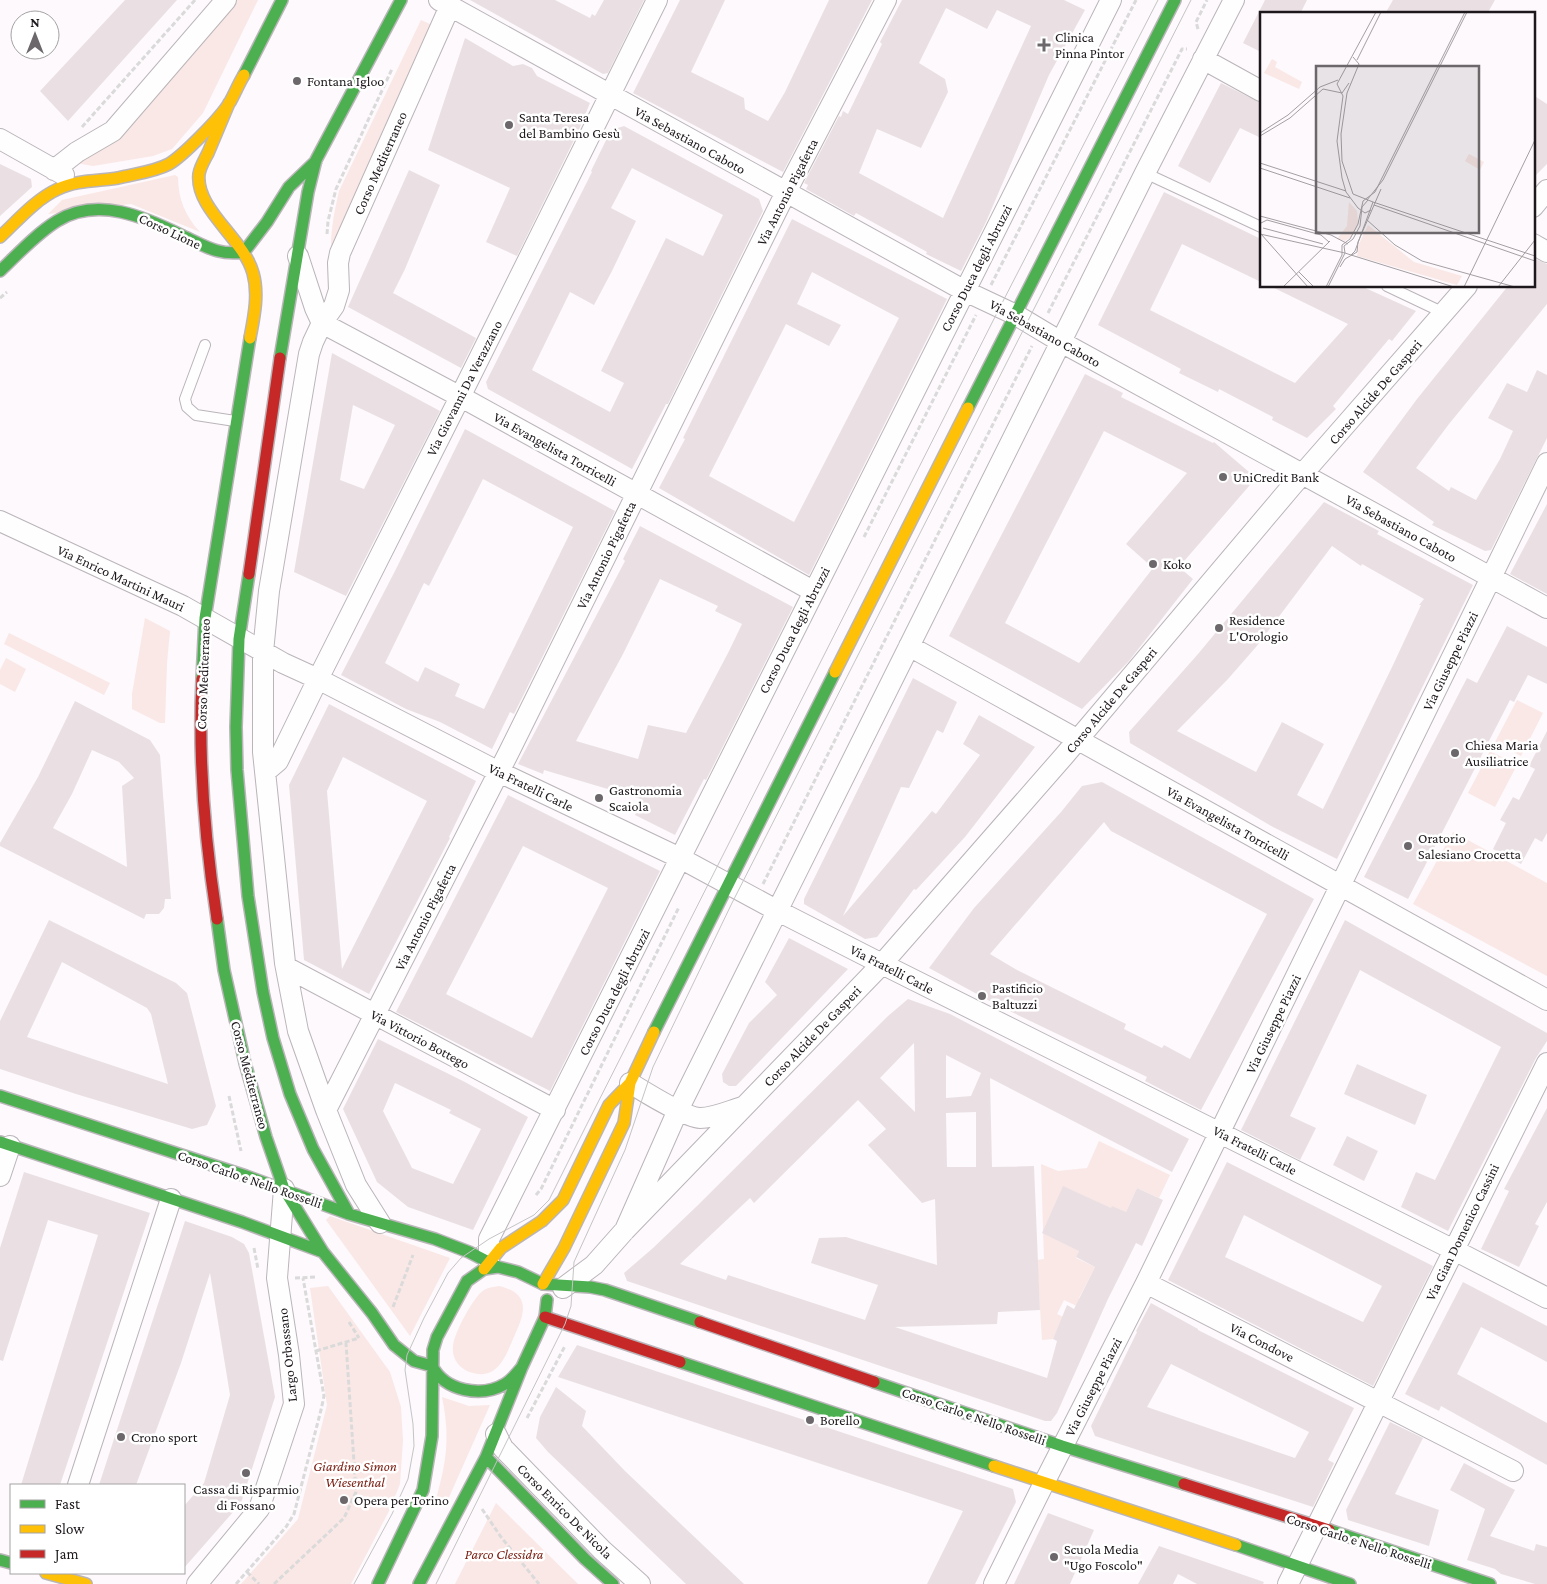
<svg xmlns="http://www.w3.org/2000/svg" width="1547" height="1584" font-family="'Crimson Pro',serif">
<style>
.green{fill:#fae8e6}
.building{fill:#eae0e4;fill-rule:evenodd}
.lines{fill:none;stroke-linecap:round;stroke-linejoin:round}
.lane-casing{stroke:#bab5b9;stroke-width:12}
.street-casing{stroke:#bab5b9;stroke-width:22}
.fast-casing{stroke:#bab5b9;stroke-width:14}
.slow-casing{stroke:#bab5b9;stroke-width:14}
.jam-casing{stroke:#bab5b9;stroke-width:14}
.path{stroke:#dadada;stroke-width:3;stroke-dasharray:5 2.5;stroke-linecap:butt}
.lane{stroke:#fffeff;stroke-width:10}
.street{stroke:#fffeff;stroke-width:20}
.fast{stroke:#4caf50;stroke-width:11}
.slow{stroke:#ffc107;stroke-width:11}
.jam{stroke:#c62828;stroke-width:11}
.tram{stroke:#c5c4c5;stroke-width:1}
.poi-dot{fill:#6b676a;stroke:#fff;stroke-width:2}
.labels{text-anchor:middle;stroke-width:5;stroke-linejoin:round;paint-order:stroke}
.poi-label{font-size:14px;fill:#1d181c;stroke:#fff;text-anchor:start}
.street-label{font-size:14px;fill:#1d181c;stroke:#fff}
.park-label{font-size:14px;font-style:italic;fill:#7b2115;stroke:#fff}
.inset-road{fill:none;stroke:#a39fa2;stroke-width:1}
.view{fill:#6b676a;fill-opacity:0.15;stroke:#6b676a;stroke-width:2.5}
.inset-edge{fill:none;stroke:#1d181c;stroke-width:2.5}
</style>
<rect width="100%" height="100%" fill="#fdf9fc"/>
<!-- green -->
<path class="green" d="M237,0H258L203,113L172,149L153,156L93,166L76,163L116,137Z
M421,20L432,25L332,260C329,236 334,214 339,191Z
M175,175L178,177C178,198 185,216 200,232L131,204L48,214L62,200Z
M145,618L170,631L167,663L165,723H160L132,709V694Z
M9,633L110,683L104,695L4,644Z
M6,658L26,669L15,692L0,684V670Z
M1517,700L1543,713L1521,756L1495,742Z
M1490,751L1517,765L1495,807L1468,793Z
M1453,832L1547,883V976L1413,904Z
M1099,1141L1170,1175L1159,1198L1137,1188L1126,1212L1102,1227L1079,1251L1076,1258L1095,1267L1079,1298L1100,1317L1064,1300L1057,1314L1076,1323L1058,1329L1053,1339L1042,1340L1037,1260L1044,1259L1041,1164L1058,1171L1087,1168Z
M330,1216L450,1258L410,1336L326,1220Z
M328,1286L390,1372L401,1407L403,1440L400,1484L389,1511L351,1584H241L298,1519L327,1405L310,1288Z
M499,1286C533,1294 524,1315 513,1339C506,1355 499,1376 478,1374C471,1373 466,1371 461,1367C455,1362 452,1353 453,1346C454,1333 474,1296 484,1290C489,1287 494,1287 499,1286Z
M442,1397L469,1406L490,1405L446,1504L436,1499C447,1460 450,1436 442,1397Z
M496,1503L578,1584H455Z"/>
<!-- building -->
<path class="building" d="M125,0H177L68,121L40,91Z
M470,0H555L590,18L592,14L595,16L604,0H644L608,73L603,74Z
M680,0H725L691,72L744,98L745,109L768,121L785,92L829,0H872L783,172L633,93Z
M902,0H1064L1085,10L1049,75L986,222L961,271L926,254L927,252L856,213L854,216L806,189L808,185L804,183L839,116L841,117L843,111L848,114L882,44L880,42ZM946,8L987,29L997,10L1031,26L943,218L859,173L877,129L921,148L948,92L945,79L919,63Z
M1265,0H1307L1300,14H1261V52L1243,43Z
M1393,0H1495L1487,14H1385Z
M465,38L513,66L523,64L532,68L537,76L590,103L578,132L517,256L486,242L510,188L428,150Z
M1221,83L1261,103V138L1240,128L1210,183L1178,166Z
M1533,95L1547,104V164L1533,178Z
M624,126L759,199L763,211L668,404H666L632,469L488,389L486,382L592,172L591,171L611,130ZM632,168L723,215L703,256L666,238L601,371L624,383L610,412L532,370L570,292L594,305L612,271L636,221L611,208Z
M0,164L31,179L32,187L0,216Z
M409,170L440,185L405,269L393,293L476,338L461,368L348,307Z
M1164,192L1261,239V282L1182,244L1150,310L1295,383L1348,324L1270,286H1361L1416,311L1392,341L1389,339L1333,406L1336,409L1307,438L1272,420L1273,417L1219,389L1218,392L1179,373L1181,369L1098,325Z
M792,219L947,299L809,575L659,488L685,439L683,438ZM812,272L899,318L794,522L709,476L786,324L829,346L841,325L797,304Z
M1533,258L1547,264V304L1449,424L1416,468L1449,491L1451,487L1476,500L1500,459L1513,431L1488,418L1507,383L1527,392L1537,370L1547,375V438L1491,550L1485,551L1432,525L1434,522L1363,472L1417,399L1508,286H1533Z
M332,353L440,411L346,596L294,572ZM353,405L395,425L364,489L340,480Z
M1085,374L1123,393L1121,397L1213,443L1214,442L1256,478L1179,567L1193,579L1129,661L1082,709L949,636ZM1104,431L1187,473L1126,544L1153,568L1079,663L1005,623Z
M465,429L615,511L514,714L510,712L492,749L440,722L406,709L341,675L396,569ZM483,479L573,527L484,709L455,696L460,684L425,667L418,682L385,663L424,583L429,586Z
M1324,502L1379,531L1377,534L1473,585L1337,859L1273,827L1130,743L1129,732L1198,654ZM1332,546L1361,566L1362,564L1424,599L1419,605H1421L1393,665L1323,809L1297,795L1324,744L1282,722L1256,772L1177,731L1228,679L1256,647Z
M1547,504V594L1510,574Z
M640,526L793,607L706,780L704,779L675,835L635,815L641,799L544,770L543,774L518,764L625,561L623,559ZM660,579L718,606L715,611L742,624L729,651L686,733L648,725L638,759L576,741L623,654Z
M1507,626L1547,647V684L1528,675L1514,702L1510,700L1408,899L1364,877L1467,678L1477,683Z
M913,678L957,702L943,733L937,730L909,788L901,787L843,916L932,811L936,814L980,755L963,744L979,715L1035,747L965,837L916,890L914,889L877,937L865,939L804,904V899Z
M75,701L150,740L160,755L171,899H165L164,908L159,914H146L144,919L0,846V843L38,777ZM92,750L119,762L134,778L122,786L127,867L53,828L72,794Z
M329,704L476,781L449,837L450,838L369,994L304,960L289,785ZM343,757L427,801L342,969L327,791Z
M1547,731V833L1542,842L1535,838L1521,864L1493,849L1506,823L1500,820L1513,797L1519,800L1535,769L1529,766Z
M1102,782L1314,899L1201,1110L1145,1081L1147,1077L999,1006L929,968L974,908L1061,812L1082,786ZM1104,822L1111,831L1267,914L1190,1059L1164,1045L1162,1048L1124,1029L1126,1024L1017,970L990,954Z
M508,795L660,871L550,1091L396,1012ZM523,846L608,888L532,1038L446,994Z
M49,920L176,983L187,993L216,1106L207,1125L192,1129L76,1094L0,1069V1021ZM62,962L147,1008L151,1014L168,1084L27,1037Z
M1345,920L1547,1033V1041L1536,1058L1448,1231L1401,1207L1416,1172L1435,1180L1501,1047L1360,970L1290,1116L1316,1128L1300,1160L1241,1130Z
M789,938L848,969L736,1086H729L723,1082L722,1074L749,1023L777,995L765,982Z
M908,999L950,1014L1189,1139L1172,1172L990,1078L992,1167L1034,1166L1040,1310L998,1312L997,1324L895,1327L1047,1378L1057,1341L1053,1339L1067,1305L1074,1309L1095,1267L1076,1257L1079,1251L1042,1233L1063,1186L1111,1208L1112,1206L1126,1212L1137,1188L1163,1200L1142,1246L1136,1243L1108,1299L1057,1413L1051,1421H1045L627,1281L624,1273L653,1248L698,1205L888,1016ZM914,1043L915,1112L880,1078ZM946,1055L981,1073L971,1096L946,1098ZM858,1100L886,1129L868,1145L922,1203L935,1199L937,1265L846,1237L819,1238L811,1263L878,1285L865,1320L728,1275L726,1280L680,1264L750,1198L754,1203ZM976,1112V1167H947L946,1113Z
M378,1039L465,1082L528,1117L473,1230L408,1207L377,1182L343,1109ZM395,1083L451,1110L449,1113L481,1129L453,1184L412,1168L383,1111Z
M1357,1064L1427,1095L1415,1125L1344,1094Z
M1547,1108V1202L1535,1224L1539,1226L1519,1267L1481,1249L1509,1191L1504,1189Z
M1347,1136L1378,1151L1364,1181L1333,1165Z
M1227,1162L1433,1266L1373,1386L1168,1280ZM1244,1215L1382,1286L1363,1322L1225,1257Z
M24,1172L150,1213L60,1485H21L98,1235L48,1220L3,1361L0,1360V1248Z
M185,1221L232,1237L244,1244L249,1253L275,1397L241,1503L184,1568V1506L204,1483L230,1395L210,1273L181,1363L136,1485H99Z
M1463,1282L1547,1326V1362L1481,1327L1457,1374L1547,1423V1465L1441,1406L1439,1411L1405,1394Z
M1151,1303L1198,1329V1330L1354,1408L1328,1460L1334,1463L1313,1507L1095,1436L1091,1426L1137,1332L1136,1331ZM1171,1364L1309,1432L1295,1458L1147,1407Z
M577,1345L1013,1489L1016,1502L975,1584H927L963,1511L558,1377Z
M556,1387L586,1411L582,1426L625,1471L744,1584H686L548,1452L536,1438L540,1417Z
M1390,1422L1423,1438L1395,1494L1439,1510L1429,1546L1348,1520L1346,1510Z
M1464,1463L1515,1490L1490,1536L1534,1551L1536,1544L1547,1547V1584H1535L1501,1574L1495,1569L1467,1560L1485,1509L1450,1490Z
M1048,1513L1094,1530L1070,1584H1014Z
M1159,1546L1264,1582L1263,1584H1197L1178,1574L1173,1584H1138Z"/>
<g class="lines">
<defs>
<path id="lane" d="M1145,173L1261,227
M1387,286L1444,313
M205,345L185,399L187,407L196,415L235,421"/>
<path id="street" d="M439,0L965,291L1016,315L1061,342L1547,608
M1203,59L1261,91
M0,139L64,175
M54,170L77,152L113,131L226,0
M1533,207L1547,190
M1533,244L1547,252
M298,256L315,308L322,323
M322,323L472,403L813,591
M0,521L183,606L283,663L318,679L499,772L680,858L778,911L882,964L1454,1250L1547,1298
M909,646L1547,1000
M265,772L278,761L318,679L460,397L657,0
M286,967L555,1110
M630,1083C643,1091 686,1118 700,1118C714,1118 729,1111 742,1107
M326,1110L508,754L786,192L886,0
M0,1176L10,1146
M380,1223L356,1185L326,1110L298,1031L285,963L263,752V652L269,591L309,354L313,342L322,323L334,306L339,290L338,263L340,253L450,6
M625,1230L678,1110L1145,173L1234,0
M489,1262V1239L1111,0
M1146,1283L1513,1471
M563,1288L594,1265L625,1230L882,964L1064,756L1292,486L1467,286
M496,1434L503,1448L602,1550L640,1584
M78,1485L171,1199
M197,1584L259,1509L294,1404L289,1355L277,1278L284,1189
M994,1584L1044,1483L1146,1283L1547,463
M1288,1584L1547,1063"/>
<path id="fast" d="M244,75L282,0
M0,271C18,254 36,234 57,221C98,196 145,217 183,236C205,246 219,256 244,252L267,222L289,187L316,161
M280,358L308,192L316,160L401,0
M968,408L1175,0
M249,574L239,639L236,727L237,770L248,896L263,992L273,1038L290,1094L313,1149L349,1214
M202,679L205,618L250,338
M217,919L224,970L245,1063L266,1137L284,1189L323,1252L372,1313L394,1345L414,1361L432,1366
M654,1032L835,672
M0,1096L246,1176L349,1214L435,1239L469,1252L498,1267
M0,1142L242,1222L323,1252
M680,1362L994,1466
M432,1366C445,1391 481,1398 505,1384C512,1380 517,1373 522,1367
M874,1382L1062,1446L1184,1484
M486,1457L585,1559L613,1584
M1329,1530L1490,1584
M1236,1545L1350,1584
M0,1560L11,1563
M378,1584L423,1490L432,1436L433,1350L437,1337L467,1281L484,1269L498,1267L518,1272L543,1284L590,1287L605,1290L700,1322
M419,1584L486,1457L522,1367L545,1317L547,1300"/>
<path id="slow" d="M229,103C222,120 215,136 208,153C205,159 200,167 199,174C195,209 244,239 253,273C259,294 254,317 250,338
M0,237C18,220 36,199 58,189C76,180 99,181 118,178C134,174 154,172 169,164C184,155 221,117 230,102C235,93 239,83 244,75
M835,672L968,408
M484,1269L501,1248L542,1221L563,1200L609,1105L630,1083
M543,1284L564,1248L624,1123L630,1083L654,1032
M994,1466L1236,1545
M46,1573L86,1584"/>
<path id="jam" d="M249,574L280,358
M202,679C198,758 205,841 217,919
M545,1317L680,1362
M700,1322L874,1382
M1184,1484L1329,1530"/>
</defs>
<!-- lane casing -->
<use href="#lane" class="lane-casing"/>
<!-- street casing -->
<use href="#street" class="street-casing"/>
<!-- fast casing -->
<use href="#fast" class="fast-casing"/>
<!-- slow casing -->
<use href="#slow" class="slow-casing"/>
<!-- jam casing -->
<use href="#jam" class="jam-casing"/>
<!-- path -->
<path class="path" d="M1198,29L1196,22L1207,0
M82,127L195,0
M327,234L328,221L336,189L392,69
M991,285L1136,0
M0,298L7,292
M1048,313L1182,49H1187
M864,537L976,315
M763,884L1032,346
M229,1096L241,1151
M536,1195L541,1189L679,907
M254,1248L258,1269
M295,1278L317,1277
M393,1307L413,1255
M349,1322L359,1338
M316,1351L359,1338
M527,1418L565,1346
M482,1509L501,1537L539,1584
M247,1572L259,1584
M236,1584L286,1527L294,1514L321,1410L324,1396L303,1278
M274,1584L344,1518L356,1492L346,1343"/>
<!-- lane -->
<use href="#lane" class="lane"/>
<!-- street -->
<use href="#street" class="street"/>
<!-- fast -->
<use href="#fast" class="fast"/>
<!-- slow -->
<use href="#slow" class="slow"/>
<!-- jam -->
<use href="#jam" class="jam"/>
<!-- tram -->
<path class="tram" d="M354,1584L392,1514L408,1479L414,1446L413,1424L405,1370L407,1355L424,1318L448,1273L461,1258L489,1239L534,1215L549,1200L585,1128L1000,307L1158,0
M436,1584L565,1324L571,1306L574,1262L625,1150L653,1067L732,903L1191,0"/>
</g>
<!-- markers -->
<g class="poi-dot">
<path d="M1041.5 37.5h5v5h5v5h-5v5h-5v-5h-5v-5h5z"/>
<circle cx="297" cy="81" r="5"/>
<circle cx="509" cy="125" r="5"/>
<circle cx="1223" cy="477" r="5"/>
<circle cx="1153" cy="564" r="5"/>
<circle cx="1219" cy="628" r="5"/>
<circle cx="1455" cy="753" r="5"/>
<circle cx="599" cy="798" r="5"/>
<circle cx="1408" cy="846" r="5"/>
<circle cx="982" cy="996" r="5"/>
<circle cx="810" cy="1420" r="5"/>
<circle cx="121" cy="1437" r="5"/>
<circle cx="246" cy="1473" r="5"/>
<circle cx="344" cy="1500" r="5"/>
<circle cx="1054" cy="1557" r="5"/>
</g>
<g class="labels">
<!-- poi labels -->
<g class="poi-label">
<text x="1055" y="42">Clinica<tspan x="1055" dy="16">Pinna Pintor</tspan></text>
<text x="307" y="86">Fontana Igloo</text>
<text x="519" y="122">Santa Teresa<tspan x="519" dy="16">del Bambino Gesù</tspan></text>
<text x="1233" y="482">UniCredit Bank</text>
<text x="1163" y="569">Koko</text>
<text x="1229" y="625">Residence<tspan x="1229" dy="16">L'Orologio</tspan></text>
<text x="1465" y="750">Chiesa Maria<tspan x="1465" dy="16">Ausiliatrice</tspan></text>
<text x="609" y="795">Gastronomia<tspan x="609" dy="16">Scaiola</tspan></text>
<text x="1418" y="843">Oratorio<tspan x="1418" dy="16">Salesiano Crocetta</tspan></text>
<text x="992" y="993">Pastificio<tspan x="992" dy="16">Baltuzzi</tspan></text>
<text x="820" y="1425">Borello</text>
<text x="131" y="1442">Crono sport</text>
<text x="246" y="1494" text-anchor="middle">Cassa di Risparmio<tspan x="246" dy="16">di Fossano</tspan></text>
<text x="354" y="1505">Opera per Torino</text>
<text x="1064" y="1554">Scuola Media<tspan x="1064" dy="16">"Ugo Foscolo"</tspan></text>
</g>
<!-- street labels -->
<g class="street-label">
<text transform="translate(690 140) rotate(29)" y="5">Via Sebastiano Caboto</text>
<text transform="translate(380 163) rotate(-66)" y="5">Corso Mediterraneo</text>
<text transform="translate(787 192) rotate(-63)" y="5">Via Antonio Pigafetta</text>
<text transform="translate(170 231) rotate(25)" y="5">Corso Lione</text>
<text transform="translate(976 268) rotate(-63)" y="5">Corso Duca degli Abruzzi</text>
<text transform="translate(1045 333) rotate(29)" y="5">Via Sebastiano Caboto</text>
<text transform="translate(464 388) rotate(-63)" y="5">Via Giovanni Da Verazzano</text>
<text transform="translate(1375 392) rotate(-49)" y="5">Corso Alcide De Gasperi</text>
<text transform="translate(555 449) rotate(29)" y="5">Via Evangelista Torricelli</text>
<text transform="translate(1401 528) rotate(29)" y="5">Via Sebastiano Caboto</text>
<text transform="translate(606 555) rotate(-64)" y="5">Via Antonio Pigafetta</text>
<text transform="translate(121 578) rotate(25)" y="5">Via Enrico Martini Mauri</text>
<text transform="translate(794 630) rotate(-63)" y="5">Corso Duca degli Abruzzi</text>
<text transform="translate(1450 661) rotate(-64)" y="5">Via Giuseppe Piazzi</text>
<text transform="translate(203 674) rotate(-88)" y="5">Corso Mediterraneo</text>
<text transform="translate(1111 700) rotate(-50)" y="5">Corso Alcide De Gasperi</text>
<text transform="translate(531 787) rotate(26)" y="5">Via Fratelli Carle</text>
<text transform="translate(1228 823) rotate(29)" y="5">Via Evangelista Torricelli</text>
<text transform="translate(425 917) rotate(-63)" y="5">Via Antonio Pigafetta</text>
<text transform="translate(892 969) rotate(27)" y="5">Via Fratelli Carle</text>
<text transform="translate(614 992) rotate(-63)" y="5">Corso Duca degli Abruzzi</text>
<text transform="translate(1273 1024) rotate(-64)" y="5">Via Giuseppe Piazzi</text>
<text transform="translate(812 1036) rotate(-46)" y="5">Corso Alcide De Gasperi</text>
<text transform="translate(420 1039) rotate(28)" y="5">Via Vittorio Bottego</text>
<text transform="translate(250 1075) rotate(75)" y="5">Corso Mediterraneo</text>
<text transform="translate(1255 1150) rotate(27)" y="5">Via Fratelli Carle</text>
<text transform="translate(250 1179) rotate(19)" y="5">Corso Carlo e Nello Rosselli</text>
<text transform="translate(1462 1232) rotate(-64)" y="5">Via Gian Domenico Cassini</text>
<text transform="translate(1262 1342) rotate(27)" y="5">Via Condove</text>
<text transform="translate(287 1355) rotate(-96)" y="5">Largo Orbassano</text>
<text transform="translate(1093 1387) rotate(-63)" y="5">Via Giuseppe Piazzi</text>
<text transform="translate(974 1416) rotate(19)" y="5">Corso Carlo e Nello Rosselli</text>
<text transform="translate(565 1511) rotate(45)" y="5">Corso Enrico De Nicola</text>
<text transform="translate(1359 1541) rotate(18)" y="5">Corso Carlo e Nello Rosselli</text>
</g>
<!-- park labels -->
<g class="park-label">
<text x="355" y="1471">Giardino Simon<tspan x="355" dy="16">Wiesenthal</tspan></text>
<text x="504" y="1559">Parco Clessidra</text>
</g>
</g>
<!-- overview -->
<g transform="translate(1260 12)">
<rect width="275" height="275" fill="#fdf9fc"/>
<path d="M12,47L17,50L15,55L42,70L39,77L4,61ZM209,142L224,150L220,158L205,149ZM89,190L97,199L98,211L91,225L85,229L77,227L87,214ZM108,213L154,250L202,264L197,273L97,244L99,232Z" fill="#fae8e6"/>
<path class="inset-road" d="M93,45L99,52L87,81L81,122L82,149L93,182L113,190M97,48L121,0M0,121L28,103L60,75L78,68M0,124L30,106L63,77L82,81L89,71M0,151L86,179M0,156L90,186M107,188L123,168L207,0M113,190L275,244M114,193L275,249M111,198L105,201L98,196L86,180L82,166L77,129L83,84L77,72L116,0M0,204L71,223L88,232M107,208L135,233L162,249L255,275M1,211L7,208L61,223L69,230M3,216L63,232M0,222L85,241M1,222L48,275M85,241L91,243L95,239L113,190M91,243L194,275M80,255L85,247L97,240L98,230L121,177M39,260L54,275M23,275L70,229M66,275L82,243V233L90,227L98,212L103,189L115,180L205,0M68,275L85,241L84,234L93,227L100,214L102,195L108,188M204,275L275,128M238,275L275,228"/>
<path class="view" d="M56,54H219V221H56Z"/>
<rect width="275" height="275" class="inset-edge"/>
</g>
<!-- legend -->
<rect x="10" y="1484" width="175" height="90" fill="#ffffff" stroke="#a5a3a4"/>
<rect x="20" y="1500" width="25" height="8" fill="#4caf50" stroke="#a5a3a4"/>
<text x="55" y="1509" font-size="15" fill="#1d181c">Fast</text>
<rect x="20" y="1525" width="25" height="8" fill="#ffc107" stroke="#a5a3a4"/>
<text x="55" y="1534" font-size="15" fill="#1d181c">Slow</text>
<rect x="20" y="1550" width="25" height="8" fill="#c62828" stroke="#a5a3a4"/>
<text x="55" y="1559" font-size="15" fill="#1d181c">Jam</text>
<!-- north arrow -->
<g transform="translate(35 35)"><circle r="24" fill="#ffffff" stroke="#a5a3a4"/>
<path d="M0-4L9 19L0 12L-9 19Z" fill="#6b676a"/>
<text y="-8" font-size="14" font-weight="bold" text-anchor="middle" fill="#1d181c">N</text>
</g>
</svg>
